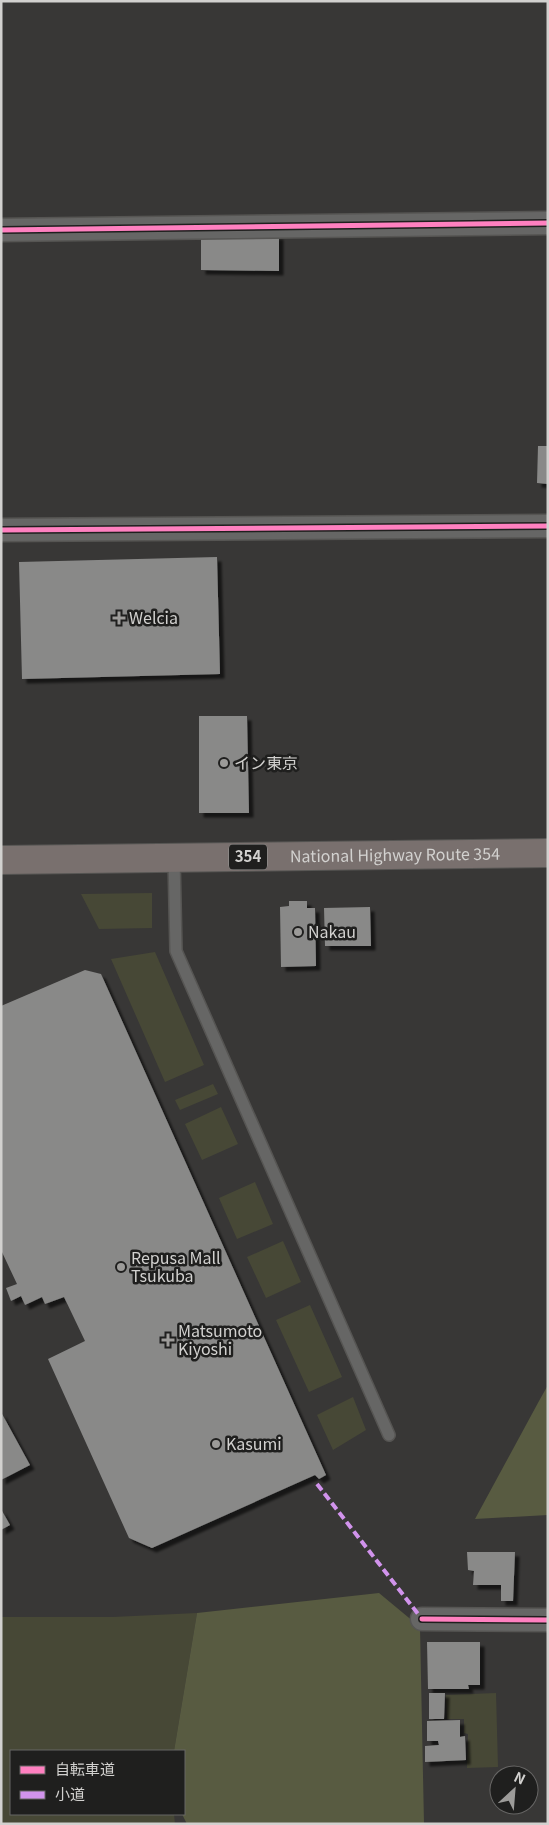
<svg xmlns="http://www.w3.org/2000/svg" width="549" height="1825" font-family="Georgia,'Noto Sans JP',serif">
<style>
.green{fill:#474836}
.forest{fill:#585b41}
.building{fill:#898988;filter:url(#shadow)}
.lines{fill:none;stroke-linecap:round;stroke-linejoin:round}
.service-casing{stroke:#565553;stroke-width:14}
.minor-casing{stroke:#565553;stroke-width:25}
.trunk-casing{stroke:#565553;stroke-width:30}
.service{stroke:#666665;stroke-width:11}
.minor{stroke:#666665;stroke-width:22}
.trunk{stroke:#79706e;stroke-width:28}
.quiet{stroke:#d193ec;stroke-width:4;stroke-dasharray:8 4;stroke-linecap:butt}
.cycleway-casing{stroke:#1f1f1e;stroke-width:8}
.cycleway{stroke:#ff80c0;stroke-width:5}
.poi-dot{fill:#9c9b99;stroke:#1f1f1e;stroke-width:2}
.labels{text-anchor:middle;stroke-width:5;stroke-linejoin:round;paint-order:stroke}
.shield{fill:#1f1f1e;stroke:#9c9c9a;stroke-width:1}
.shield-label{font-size:15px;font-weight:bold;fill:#d2d1cf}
.poi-label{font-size:16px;fill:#d2d1cf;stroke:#1f1f1e;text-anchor:start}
.street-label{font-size:16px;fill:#d2d1cf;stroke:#1f1f1e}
</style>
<defs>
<filter id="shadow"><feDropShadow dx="4.5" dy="4.5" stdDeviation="1" flood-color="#0009"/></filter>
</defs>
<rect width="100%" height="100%" fill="#383736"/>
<!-- green -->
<path class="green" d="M152,893V928L99,929L81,894Z
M155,952L204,1065L165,1082L111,959Z
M213,1084L218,1094L180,1110L175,1100Z
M221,1107L238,1144L202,1160L185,1124Z
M255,1182L273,1224L237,1239L219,1198Z
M283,1241L301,1282L266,1298L247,1257Z
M310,1305L342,1377L309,1392L276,1320Z
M353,1397L366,1430L333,1450L317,1415Z
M197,1613L174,1751H11V1814H174L175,1824H1V1617H113Z
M496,1693L498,1767L467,1768L468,1734L464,1733V1719H447L446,1695Z"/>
<!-- forest -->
<path class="forest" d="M548,1385V1515L475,1519L539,1401Z
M379,1593L420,1627L424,1824H187L182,1814H184V1751H174L197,1613Z"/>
<!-- building -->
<path class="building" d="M201,234L279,235V271L201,270Z
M538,446H548V484L537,483Z
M217,557L220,674L22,679L19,562Z
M199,716H247L249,813H199Z
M289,901H307V908H315L316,966L281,967L280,907L289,906Z
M370,907L371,946H325L324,908Z
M85,970L101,974L326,1475L319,1479L315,1475L152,1548L129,1538L48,1359L85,1341L64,1297L45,1304L42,1297L25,1305L21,1296L11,1301L6,1288L17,1284L1,1250V1006Z
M1,1412L30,1465L1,1480Z
M1,1509L10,1525L1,1530Z
M467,1552H515L513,1601H501V1585H473L474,1571L468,1570Z
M427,1642H480V1685H468L469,1689H428Z
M429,1693H445L444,1719H429Z
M460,1720V1737L465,1736L466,1760L425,1762V1746L439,1745L438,1741H427V1721Z"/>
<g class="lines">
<defs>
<path id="service" d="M174,858L176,951L389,1435"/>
<path id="minor" d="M1,230L548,223
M1,530L548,526
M422,1619L548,1620"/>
<g id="trunk">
<path id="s1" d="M1,860L548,853"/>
</g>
</defs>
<!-- service casing -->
<use href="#service" class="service-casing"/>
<!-- minor casing -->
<use href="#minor" class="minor-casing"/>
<!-- trunk casing -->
<use href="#trunk" class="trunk-casing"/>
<!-- service -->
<use href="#service" class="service"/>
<!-- minor -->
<use href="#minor" class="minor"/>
<!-- trunk -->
<use href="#trunk" class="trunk"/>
<!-- quiet -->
<path class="quiet" d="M317,1484L422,1619"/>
<defs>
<path id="cycleway" d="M1,230L548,223
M1,530L548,526
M422,1619L548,1620"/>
</defs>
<!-- cycleway casing -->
<use href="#cycleway" class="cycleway-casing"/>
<!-- cycleway -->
<use href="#cycleway" class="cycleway"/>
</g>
<!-- markers -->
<g class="poi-dot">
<path d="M116.5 610.5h5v5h5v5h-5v5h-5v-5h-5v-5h5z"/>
<circle cx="224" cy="763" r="5"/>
<circle cx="298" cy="932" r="5"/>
<circle cx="121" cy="1267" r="5"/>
<path d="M165.5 1332.5h5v5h5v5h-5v5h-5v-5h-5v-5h5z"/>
<circle cx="216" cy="1444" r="5"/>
</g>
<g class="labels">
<!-- shield labels -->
<rect class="shield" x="229" y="844.5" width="38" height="25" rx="4"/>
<g class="shield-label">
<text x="248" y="862">354</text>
</g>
<!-- poi labels -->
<g class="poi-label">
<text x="129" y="624">Welcia</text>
<text x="234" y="769">イン東京</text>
<text x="308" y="938">Nakau</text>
<text x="131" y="1264">Repusa Mall<tspan x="131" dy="18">Tsukuba</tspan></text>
<text x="178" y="1337">Matsumoto<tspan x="178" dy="18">Kiyoshi</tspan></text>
<text x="226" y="1450">Kasumi</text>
</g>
<!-- street labels -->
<g class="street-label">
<text dy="6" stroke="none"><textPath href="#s1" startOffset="394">National Highway Route 354</textPath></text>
</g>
</g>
<!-- border -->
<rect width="549" height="1825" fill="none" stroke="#d2d1cf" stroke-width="5"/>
<!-- legend -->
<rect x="10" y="1750" width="175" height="65" fill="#1f1f1e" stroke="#676665"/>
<rect x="20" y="1766" width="25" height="8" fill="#ff80c0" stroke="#676665"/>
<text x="55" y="1775" font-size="15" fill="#d2d1cf">自転車道</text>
<rect x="20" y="1791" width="25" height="8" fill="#d193ec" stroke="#676665"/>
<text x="55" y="1800" font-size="15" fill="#d2d1cf">小道</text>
<!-- north arrow -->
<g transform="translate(514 1790) rotate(26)"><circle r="24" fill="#1f1f1e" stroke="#676665"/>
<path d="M0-4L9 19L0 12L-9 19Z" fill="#9c9b99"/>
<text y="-8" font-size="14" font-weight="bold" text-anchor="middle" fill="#d2d1cf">N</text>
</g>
</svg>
